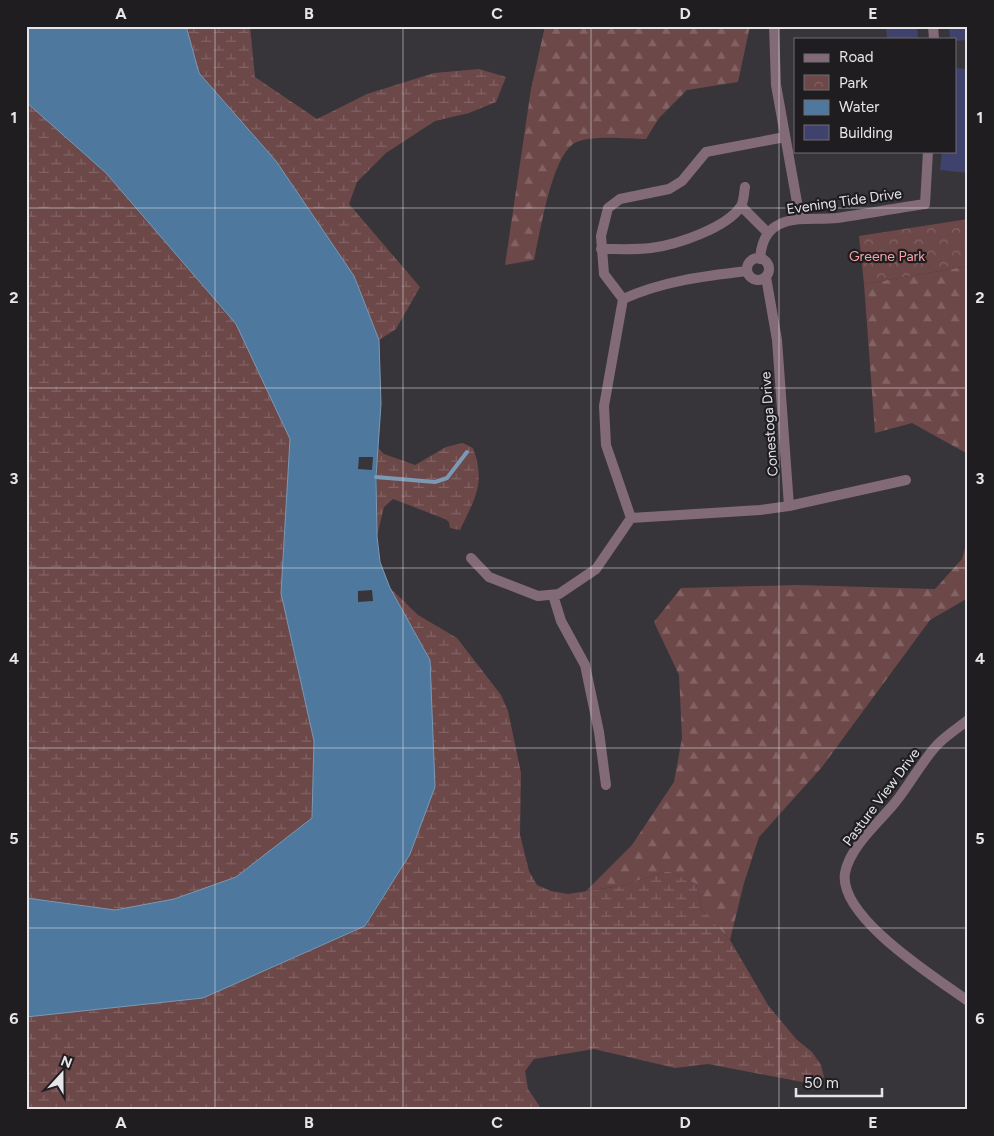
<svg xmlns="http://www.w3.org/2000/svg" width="994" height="1136" font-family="Figtree,sans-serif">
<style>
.forest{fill:url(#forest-firs)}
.wetland{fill:url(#wetland-marsh)}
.park{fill:url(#park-crowns)}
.water{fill:#4e789d;stroke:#7c99b4}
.pier{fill:#38353a}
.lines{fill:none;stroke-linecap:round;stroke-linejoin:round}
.stream{stroke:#7c99b4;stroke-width:4}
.building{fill:#3e426d}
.street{stroke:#826b77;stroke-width:10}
.grid{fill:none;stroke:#e6e5e8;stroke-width:1;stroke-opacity:0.55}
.labels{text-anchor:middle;stroke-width:4.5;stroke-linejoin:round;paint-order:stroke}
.street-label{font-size:14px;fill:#e6e5e8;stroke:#1f1d20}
.park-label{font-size:14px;fill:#faa3a5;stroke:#1f1d20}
.neatline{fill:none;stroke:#e6e5e8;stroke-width:2}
.grid-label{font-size:16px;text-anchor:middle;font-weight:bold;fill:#e6e5e8}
</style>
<defs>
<pattern id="forest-firs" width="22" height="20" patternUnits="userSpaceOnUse" patternTransform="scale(1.25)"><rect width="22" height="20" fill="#6d4849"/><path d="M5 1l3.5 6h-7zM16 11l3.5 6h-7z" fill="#826263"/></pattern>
<pattern id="wetland-marsh" width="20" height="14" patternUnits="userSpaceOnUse" patternTransform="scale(1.25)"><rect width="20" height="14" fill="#6d4849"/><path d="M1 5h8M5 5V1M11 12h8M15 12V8" fill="none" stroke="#826263"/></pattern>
<pattern id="park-crowns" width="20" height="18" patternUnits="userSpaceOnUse" patternTransform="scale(1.25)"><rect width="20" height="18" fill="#6d4849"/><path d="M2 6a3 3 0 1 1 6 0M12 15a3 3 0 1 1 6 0" fill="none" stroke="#826263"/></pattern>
</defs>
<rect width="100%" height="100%" fill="#38353a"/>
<!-- forest -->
<path class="forest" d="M545,26H750L738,82L687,90L659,118L646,139C628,139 588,134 573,144C551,160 540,233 534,260L505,265L531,89Z
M968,266V457L966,453L912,423L875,433L864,284Z
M968,538V598L930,620L822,767L759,837L744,883L730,940L702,910L696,884L668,871L620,886L586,891L632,845L674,782L682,738L679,675L654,622L681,588L797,585L935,589L962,559Z"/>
<!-- wetland -->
<path class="wetland" d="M186,26H250L255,77L317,119L367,94L434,73L479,69L506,77L496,102L469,113L435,121L386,153L357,182L349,204L420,287L396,329L379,340L354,276L276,161L199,73Z
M26,102L106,173L237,324L290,439L281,593L314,741L312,818L236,877L174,899L115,910L26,898Z
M463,443L473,448C486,483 475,498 460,530L450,528L449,522L445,519L393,499L384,507L377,536V447L384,454L415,465L446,447Z
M390,588L418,615L457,638L501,695L508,711L521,773L520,835L529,871L537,885L551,891L568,894L620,886L668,871L696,884L702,910L730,940L768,1005L796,1039L812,1052L821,1065L824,1077L818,1085L708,1064L675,1068L594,1049L534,1059L525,1071L528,1089L542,1110H26V1017L203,998L366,926L410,854L430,660Z"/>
<!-- park -->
<path class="park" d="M968,219V266L864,284L859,236Z"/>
<!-- water -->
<path class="water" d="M26,26H186L199,73L276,161L354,276L379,340L381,404L376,477L377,536L380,562L390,588L430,660L435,787L410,854L365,926L203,998L26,1017V898L115,910L174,899L236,877L312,818L314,741L281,593L290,439L236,324L106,173L26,102Z"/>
<!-- pier -->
<path class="pier" d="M359,457H373L372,470L358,469Z
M372,590L373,601L358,602V591Z"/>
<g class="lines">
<!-- stream -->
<path class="stream" d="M376,477L435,482L447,478L467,452"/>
</g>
<!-- building -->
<path class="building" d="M886,26H917L918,39H887Z
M949,26H968V40L955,41V39H950Z
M955,68L968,69V173L940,170L942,151H955Z"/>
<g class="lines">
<!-- street -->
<path class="street" d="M774,26L776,85L800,219
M933,26L934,39
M741,206L768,233
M601,249C617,249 635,250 651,248C676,245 727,228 741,206C744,201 744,192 745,187
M747 269a11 11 0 1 1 22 0a11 11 0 1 1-22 0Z
M760,259C761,245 766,230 780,224C797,216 818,220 837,218C866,214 896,208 925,204L928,151
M623,299L604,274L601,236L608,208L620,199L669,189L682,181L706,152L785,137
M789,506L906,480
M631,518L760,510L789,506L777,340L766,277
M631,518L606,445L604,406L623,299C663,281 704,276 747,271
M471,558L489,577L538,596L559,594L596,569L631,518
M553,595L561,621L585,665L599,732L606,785
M968,720C958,728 947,735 938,744C923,759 908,788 893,805C877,824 850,847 845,873C838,917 936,978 968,1001"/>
</g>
<!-- grid -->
<path class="grid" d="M215,26V1110M403,26V1110M591,26V1110M779,26V1110M26,208H968M26,388H968M26,568H968M26,748H968M26,928H968"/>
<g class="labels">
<!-- street labels -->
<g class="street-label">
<text transform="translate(844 201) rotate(-8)" y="5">Evening Tide Drive</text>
<text transform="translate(769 424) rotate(-94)" y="5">Conestoga Drive</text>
<text transform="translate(881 797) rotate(-53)" y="5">Pasture View Drive</text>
</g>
<!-- park labels -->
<g class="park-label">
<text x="887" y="261">Greene Park</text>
</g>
</g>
<!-- border -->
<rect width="994" height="1136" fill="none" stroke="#1f1d20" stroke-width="55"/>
<!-- legend -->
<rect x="794" y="38" width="162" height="115" fill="#1f1d20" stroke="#6f6d70"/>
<rect x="804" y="54" width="25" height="8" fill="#826b77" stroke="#6f6d70"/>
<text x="839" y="62" font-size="15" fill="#e6e5e8">Road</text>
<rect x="804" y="75" width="25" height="15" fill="url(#park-crowns)" stroke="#6f6d70"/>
<text x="839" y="88" font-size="15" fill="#e6e5e8">Park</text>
<rect x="804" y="100" width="25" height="15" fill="#4e789d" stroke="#6f6d70"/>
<text x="839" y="112" font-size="15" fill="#e6e5e8">Water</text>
<rect x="804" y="125" width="25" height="15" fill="#3e426d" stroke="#6f6d70"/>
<text x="839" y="138" font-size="15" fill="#e6e5e8">Building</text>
<!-- north arrow -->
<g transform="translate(62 1074) rotate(21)" stroke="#1f1d20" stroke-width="4" paint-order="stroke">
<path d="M0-4L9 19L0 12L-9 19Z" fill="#e6e5e8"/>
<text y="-8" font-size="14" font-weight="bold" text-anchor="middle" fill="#e6e5e8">N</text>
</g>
<!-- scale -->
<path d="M796 1088v8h86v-8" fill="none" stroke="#e6e5e8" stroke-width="2.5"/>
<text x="804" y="1088" font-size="15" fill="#e6e5e8" stroke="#1f1d20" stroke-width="4" paint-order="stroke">50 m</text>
<rect x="28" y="28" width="938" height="1080" class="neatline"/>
<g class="grid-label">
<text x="121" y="19">A</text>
<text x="309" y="19">B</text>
<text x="497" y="19">C</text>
<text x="685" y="19">D</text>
<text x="873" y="19">E</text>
<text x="14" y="123">1</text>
<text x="980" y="123">1</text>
<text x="14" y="303">2</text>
<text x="980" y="303">2</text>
<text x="14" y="484">3</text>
<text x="980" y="484">3</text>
<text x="14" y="664">4</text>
<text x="980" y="664">4</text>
<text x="14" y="844">5</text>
<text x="980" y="844">5</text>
<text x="14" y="1024">6</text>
<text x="980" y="1024">6</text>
<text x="121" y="1128">A</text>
<text x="309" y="1128">B</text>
<text x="497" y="1128">C</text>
<text x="685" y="1128">D</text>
<text x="873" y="1128">E</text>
</g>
</svg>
